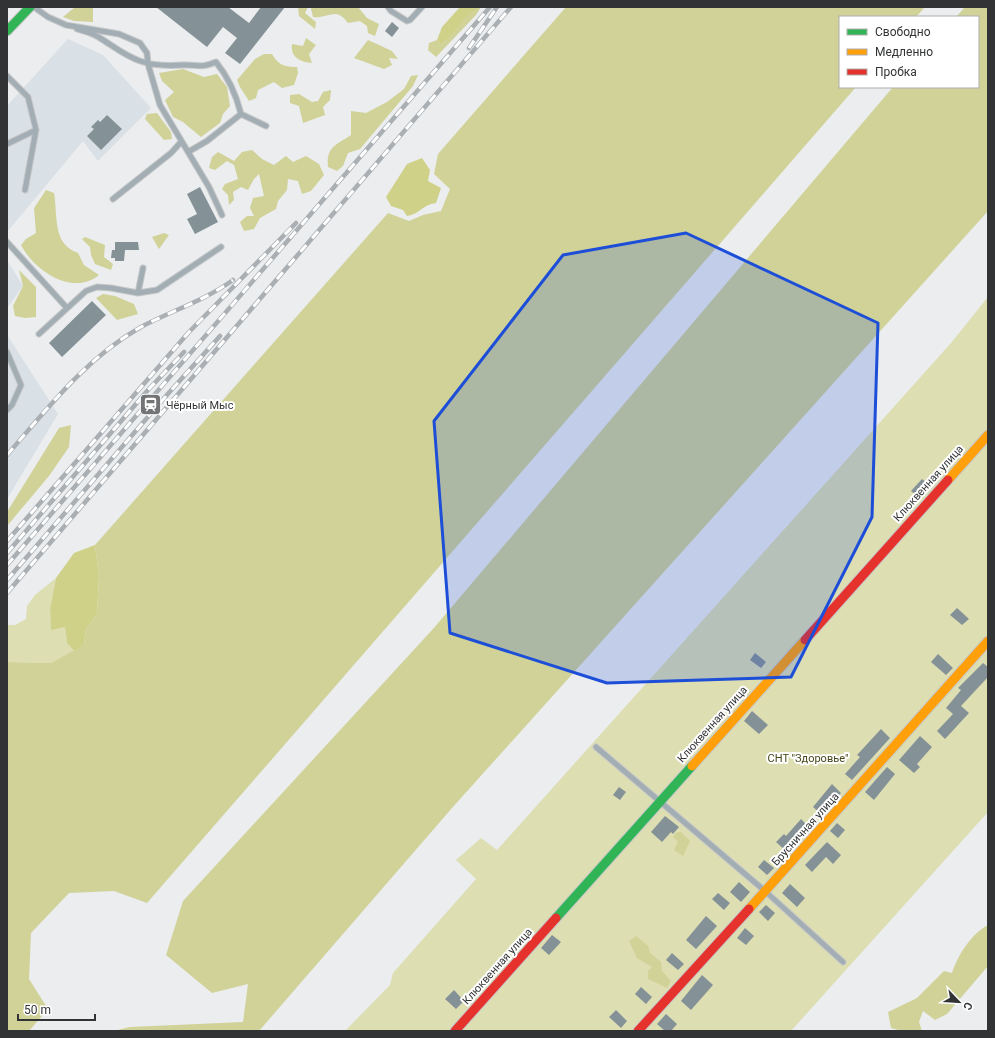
<svg xmlns="http://www.w3.org/2000/svg" width="995" height="1038" font-family="Roboto,sans-serif">
<style>
.built{fill:#d9e1e6}
.green{fill:#dddeb2}
.forest{fill:#d1d298}
.water{fill:#d0d188}
.building{fill:#849197}
.lines{fill:none;stroke-linecap:round;stroke-linejoin:round}
.lane-casing{stroke:#c7c8c9;stroke-width:7}
.fast-casing{stroke:#c7c8c9;stroke-width:11}
.slow-casing{stroke:#c7c8c9;stroke-width:11}
.jam-casing{stroke:#c7c8c9;stroke-width:11}
.lane{stroke:#a2aeb4;stroke-width:5}
.fast{stroke:#30b455;stroke-width:9}
.slow{stroke:#ff9f0a;stroke-width:9}
.jam{stroke:#e5322d;stroke-width:9}
.rail-casing{stroke:#aaafb3;stroke-width:4.5}
.rail{stroke:#fff;stroke-width:3;stroke-dasharray:9;stroke-linecap:butt}
.marked{fill:#1d4ed8;fill-opacity:0.2;stroke:#1d4ed8;stroke-width:3;stroke-linejoin:round}
.labels{text-anchor:middle;stroke-width:4;stroke-linejoin:round;paint-order:stroke}
.poi-label{font-size:11px;fill:#323334;stroke:#fff;text-anchor:start}
.street-label{font-size:11px;fill:#323334;stroke:#fff}
.park-label{font-size:11px;fill:#46461a;stroke:#fff}
</style>
<rect width="100%" height="100%" fill="#ebedef"/>
<!-- built -->
<path class="built" d="M68,39L103,55L151,108L98,161L83,141L7,232V106Z
M7,260L23,286L7,308Z
M7,335L58,414L7,499Z"/>
<!-- green -->
<path class="green" d="M988,297V812L791,1031H345L390,985L393,973L476,879L456,860L481,838L497,850L951,343Z
M56,578L50,609L51,629L65,627L67,643L74,651L51,663L7,662V625H15L26,619L27,606L35,595Z"/>
<!-- forest -->
<path class="forest" d="M75,7H93V22L74,21L63,17Z
M298,7H308L305,13L316,22L315,29L299,16Z
M312,7H358L367,18L379,24L375,36L368,33L367,26L360,21L348,23C335,6 330,19 313,17L311,9Z
M479,7H481L476,15L436,57L428,50L429,43L437,40L441,45L454,33L466,16Z
M566,7H925L916,17H840V87H856L147,903L114,891L69,893L31,933L29,979L48,1009L29,1031H7V662L51,663L84,645L86,629L97,614L99,576L95,545L388,213L409,221L423,215L441,211L450,189L434,174L438,154Z
M965,7H988V211L452,808L259,1031H113L130,1027L243,1022L248,984L212,993L166,955L183,901L433,629L893,87H978V17H956Z
M306,38L316,45L309,54L312,63C300,62 290,57 292,44L303,46Z
M368,40L392,51L398,59L389,58L392,65L384,69L354,58Z
M264,54H272C278,65 285,67 297,67L298,73L294,85L282,88L274,82L258,90L256,98L249,101L240,87L237,80L255,59Z
M183,69L204,77L217,74L227,87L230,106L223,114L220,123L201,137L183,122L173,117L165,100L174,92L162,81L159,73Z
M418,75L413,86L360,149L348,153L343,166L337,171L328,167C326,147 336,145 351,135V111L366,113L387,102L404,89L411,76Z
M331,90L330,100L323,107L325,115L303,123L299,106L290,103V95L299,94L312,102L318,101L323,92Z
M157,113L171,132L172,139L164,140L145,119L147,114Z
M252,150L262,159L274,165L286,156L293,162L306,156L319,164L324,175L311,191L302,194L298,181L288,179L287,190L278,201L276,209L260,218L254,229L244,231L240,222L247,216H254L250,208L253,198L264,196L259,174L254,179L248,190L241,187L233,192L234,200L229,205L228,195L222,189L225,184L238,179L234,165L227,161L215,170L209,168L212,157L218,152L234,161L242,152Z
M46,190L54,193C58,216 52,244 78,253L84,265L99,275C72,297 34,270 21,245L26,239L36,233L34,208Z
M164,233L169,235L159,249L152,237Z
M85,237L105,245L104,257L113,264L111,270L95,264L91,255L90,247L82,239Z
M19,270L36,287V317L25,318L15,316L13,306L23,286Z
M103,294L115,296L134,304L138,314L117,320L96,298Z
M71,425L69,447L49,476L7,526V512L59,428Z
M677,832H681L690,841L683,856L674,850L678,842L673,837Z
M988,925V966L947,1014L935,1020L923,1011L919,1022L922,1031H902L891,1028L888,1012L917,998L944,971L952,973C958,955 971,934 988,925Z
M636,936L648,946L650,953L661,962L662,971L671,981L667,988L648,979V971L652,967L637,958L629,941Z"/>
<!-- water -->
<path class="water" d="M460,7H479L466,17L454,33L441,45L437,40L442,27Z
M422,158L430,170L428,181L441,188L436,203C422,205 420,214 407,216L403,210L391,206L386,197L407,164Z
M95,545L99,576L97,614L86,629L84,645L74,651L67,643L65,627L51,630L50,609L56,578L74,553Z"/>
<!-- building -->
<path class="building" d="M156,7H228L249,23L261,7H285L240,64L225,53L237,38L223,27L207,47Z
M392,22L399,28L392,37L385,31Z
M107,115L122,129L101,150L87,136L94,129L91,127L98,120L100,122Z
M200,187L218,222L195,234L187,219L197,214L187,194Z
M115,242H138L139,250H125L124,261H115V258H111L112,250H115Z
M92,301L106,315L62,357L49,343Z
M922,479L928,484L917,496L911,491Z
M957,608L969,619L962,625L950,615Z
M755,653L766,662L761,668L750,660Z
M938,654L953,668L946,675L931,662Z
M983,663L988,667V677L961,706L969,713L945,739L937,731L953,714L946,708L961,690L958,688Z
M752,711L768,725L759,734L744,721Z
M881,729L890,738L852,780L845,774L860,757L857,755Z
M920,736L932,747L917,764L920,767L914,773L899,760Z
M887,767L895,774L874,800L865,792Z
M832,784L841,793L822,815L813,807Z
M619,787L626,792L620,800L613,795Z
M665,816L679,827L673,834L671,832L662,842L651,832Z
M801,819L810,828L788,853L776,842L784,834L786,836Z
M837,823L845,830L838,838L830,831Z
M827,842L841,855L833,864L826,857L812,872L805,865Z
M764,860L774,868L767,875L758,867Z
M739,882L750,892L741,902L730,892Z
M790,884L805,898L797,907L782,893Z
M718,893L730,903L724,910L712,899Z
M766,905L775,913L768,921L759,912Z
M706,916L717,926L696,949L686,940Z
M745,928L754,936L746,945L737,938Z
M552,935L561,942L549,955L541,948Z
M672,953L684,964L678,970L666,960Z
M702,975L713,985L691,1010L681,1001Z
M641,987L652,997L646,1004L635,994Z
M454,990L464,1001L456,1009L445,999Z
M616,1010L627,1021L621,1028L609,1017Z
M666,1014L677,1024L671,1031H665L657,1024Z"/>
<g class="lines">
<defs>
<path id="lane" d="M34,7L48,17L66,25L119,34L140,43L147,53L148,64L160,105L209,187L222,215
M388,7L391,11L407,21L410,20L422,7
M77,29C84,31 93,33 100,38C113,46 125,56 140,61C154,66 168,66 183,65C198,64 199,69 216,62C229,78 236,94 241,114
M7,76L28,97L36,130L25,190
M241,114L266,126
M7,144L36,130
M188,152L207,141L241,114
M113,199L171,153L181,142
M7,242L67,308
M138,293L143,268
M39,334L86,291L97,287L111,288L138,293L157,290L221,247
M7,352L21,385L12,405L7,410
M596,747L765,891L843,962"/>
<path id="fast" d="M7,31L30,7
M556,918L692,766"/>
<path id="slow" d="M948,480L988,435
M692,766L805,640
M749,909L988,641"/>
<path id="jam" d="M805,640L948,480
M455,1031L556,918
M638,1031L749,909"/>
</defs>
<!-- lane casing -->
<use href="#lane" class="lane-casing"/>
<!-- fast casing -->
<use href="#fast" class="fast-casing"/>
<!-- slow casing -->
<use href="#slow" class="slow-casing"/>
<!-- jam casing -->
<use href="#jam" class="jam-casing"/>
<!-- lane -->
<use href="#lane" class="lane"/>
<!-- fast -->
<use href="#fast" class="fast"/>
<!-- slow -->
<use href="#slow" class="slow"/>
<!-- jam -->
<use href="#jam" class="jam"/>
<defs>
<path id="rail" d="M469,48L497,7
M7,455C48,408 86,358 141,327C171,311 204,301 233,280
M7,541L189,332L296,223
M7,553L148,390L184,352
M7,565L490,7
M7,580L166,396L220,336
M7,593L511,7"/>
</defs>
<!-- rail casing -->
<use href="#rail" class="rail-casing"/>
<!-- rail -->
<use href="#rail" class="rail"/>
</g>
<!-- marked area -->
<path class="marked" d="M686,233L878,323L872,517L791,677L607,683L450,633L434,421L563,255Z"/>
<!-- icons -->
<defs>
<symbol id="station-square" viewBox="-11 -11 22 22"><rect x="-9" y="-9" width="18" height="18" rx="4" fill="#737475" stroke="#fff"/><path d="M-3-6H3Q5-6 5-4V2Q5 4 3 4L4.5 6H3L1.5 4h-3L-3 6H-4.5L-3 4Q-5 4-5 2V-4Q-5-6-3-6ZM-3.5-4v3h7v-3ZM-3.5 1v1.5H-2V1ZM2 1v1.5H3.5V1Z" fill="#fff"/></symbol>
</defs>
<g fill-rule="evenodd">
<use href="#station-square" x="138" y="392" width="25" height="25"/>
</g>
<g class="labels">
<!-- poi labels -->
<g class="poi-label">
<text x="166" y="409">Чёрный Мыс</text>
</g>
<!-- street labels -->
<g class="street-label">
<text transform="translate(928 483) rotate(-48)" y="4">Клюквенная улица</text>
<text transform="translate(712 724) rotate(-48)" y="4">Клюквенная улица</text>
<text transform="translate(805 829) rotate(-48)" y="4">Брусничная улица</text>
<text transform="translate(497 966) rotate(-48)" y="4">Клюквенная улица</text>
</g>
<!-- park labels -->
<g class="park-label">
<text x="808" y="762">СНТ "Здоровье"</text>
</g>
</g>
<!-- border -->
<rect width="995" height="1038" fill="none" stroke="#323334" stroke-width="16"/>
<!-- legend -->
<rect x="839" y="16" width="140" height="72" fill="#ffffff" stroke="#adadae"/>
<rect x="847" y="29" width="20" height="6" fill="#30b455" stroke="#adadae"/>
<text x="875" y="36" font-size="12" fill="#323334">Свободно</text>
<rect x="847" y="49" width="20" height="6" fill="#ff9f0a" stroke="#adadae"/>
<text x="875" y="56" font-size="12" fill="#323334">Медленно</text>
<rect x="847" y="69" width="20" height="6" fill="#e5322d" stroke="#adadae"/>
<text x="875" y="76" font-size="12" fill="#323334">Пробка</text>
<!-- north arrow -->
<g transform="translate(959 1002) rotate(115)" stroke="#ffffff" stroke-width="3" paint-order="stroke">
<path d="M0-3L7 15L0 10L-7 15Z" fill="#323334"/>
<text y="-6" font-size="11" font-weight="bold" text-anchor="middle" fill="#323334">С</text>
</g>
<!-- scale -->
<path d="M18 1014v6h77v-6" fill="none" stroke="#323334" stroke-width="2"/>
<text x="24" y="1014" font-size="12" fill="#323334" stroke="#ffffff" stroke-width="3" paint-order="stroke">50 m</text>
</svg>
